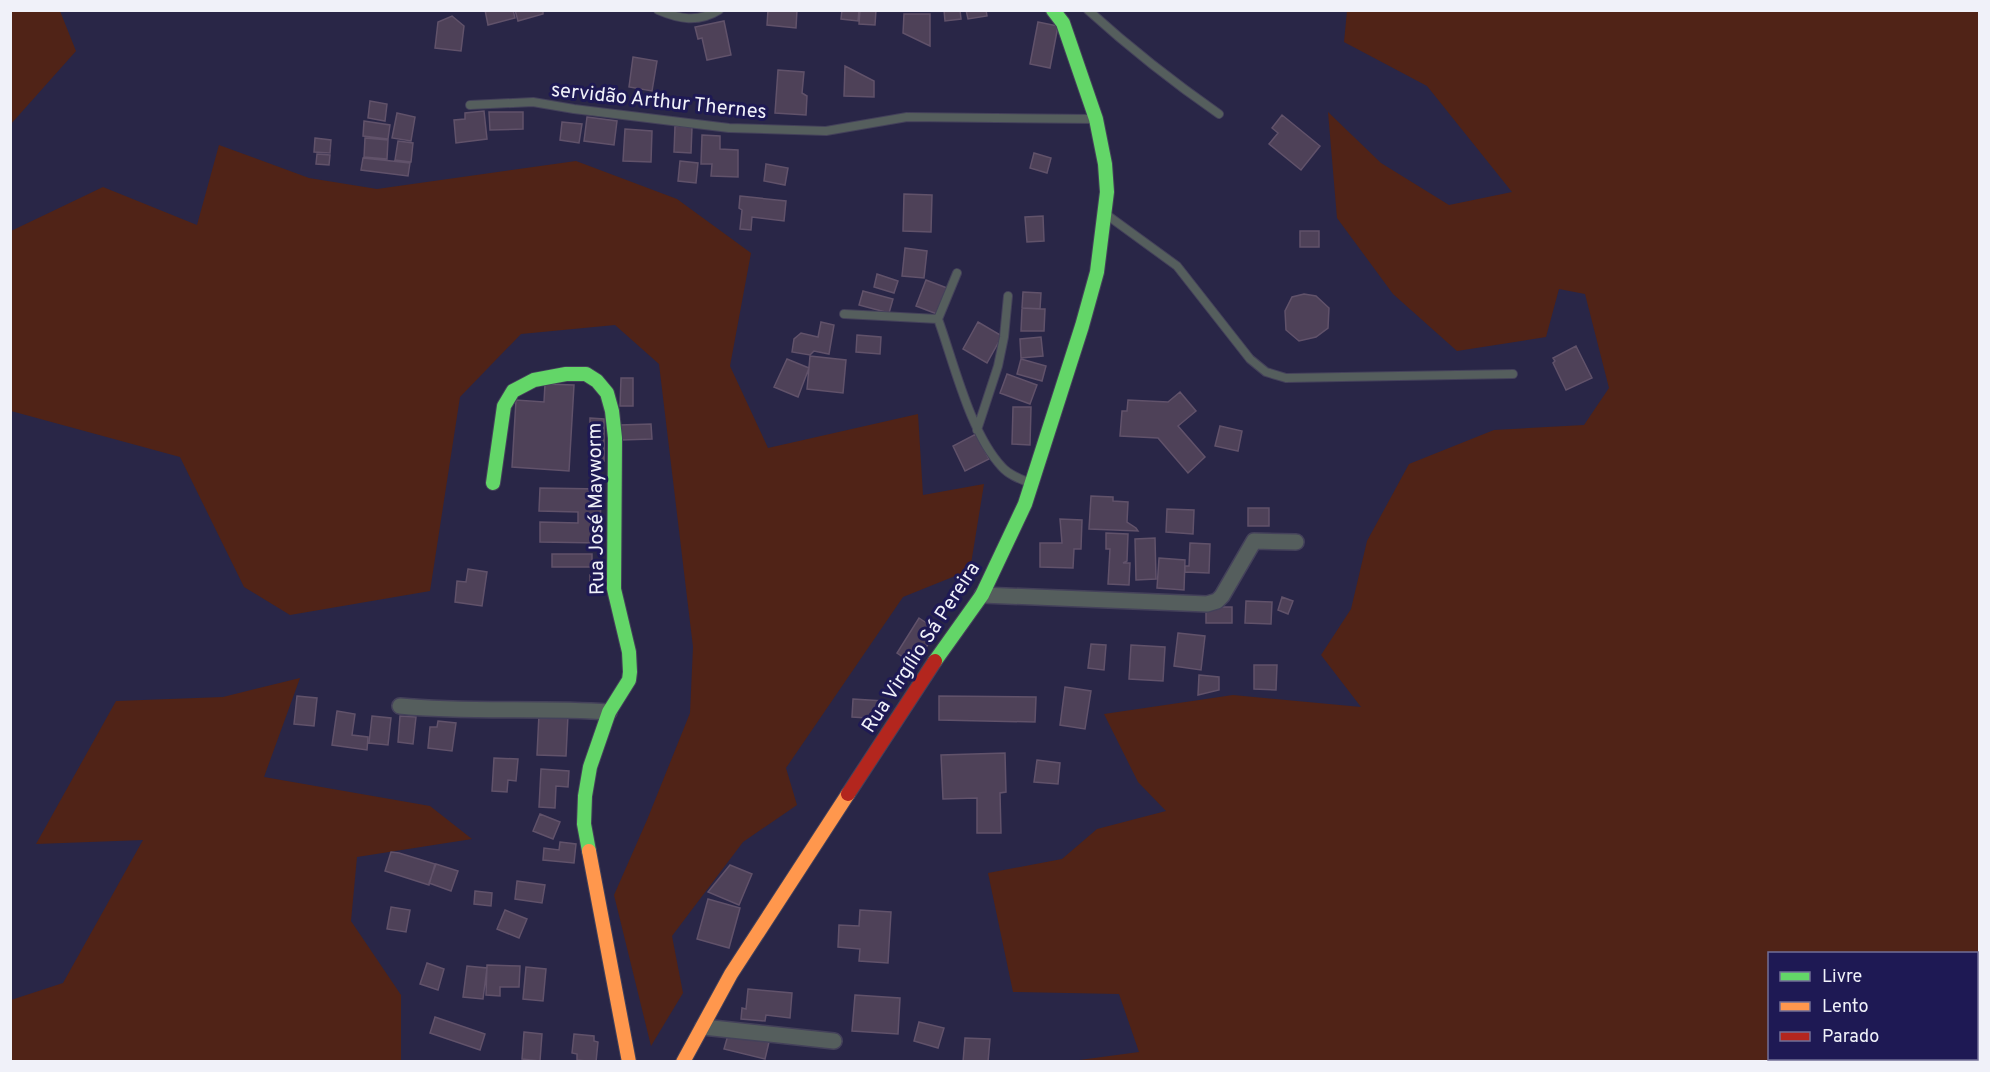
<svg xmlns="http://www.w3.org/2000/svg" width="1990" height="1072" font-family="Overpass,sans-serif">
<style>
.green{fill:#502317;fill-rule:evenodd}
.building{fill:#4e4158;stroke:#61526a;stroke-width:1.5}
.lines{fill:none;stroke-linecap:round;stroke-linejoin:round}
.lane-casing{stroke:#44415a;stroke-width:10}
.street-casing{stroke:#44415a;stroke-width:18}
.fast-casing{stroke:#44415a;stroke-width:16}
.slow-casing{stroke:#44415a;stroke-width:16}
.jam-casing{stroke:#44415a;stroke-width:16}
.lane{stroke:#555e5d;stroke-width:8}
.street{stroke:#555e5d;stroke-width:15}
.fast{stroke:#63d668;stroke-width:14}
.slow{stroke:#ff974d;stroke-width:14}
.jam{stroke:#b3261e;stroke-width:14}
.labels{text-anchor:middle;stroke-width:6;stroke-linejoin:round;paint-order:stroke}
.street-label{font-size:20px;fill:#f0f1f9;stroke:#1e1954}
</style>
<rect width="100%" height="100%" fill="#292647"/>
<!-- green -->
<path class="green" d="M11,10L60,11L76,51L11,124Z
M1347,11H1979V1061H1072L1139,1052L1119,994L1013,992L988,873L1062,859L1097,829L1166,811L1138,782L1104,714L1233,695L1361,707L1321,655L1351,609L1367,541L1409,464L1494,430L1584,425L1609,388L1585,294L1559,289L1546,337L1457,351L1393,294L1337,218L1328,112L1381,163L1449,205L1512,192L1427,86L1344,42ZM1770,954H1976V1058H1770Z
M219,145L309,178L377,189L576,161L677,199L751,253L730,366L768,448L918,414L923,495L984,484L970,570L903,597L786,768L797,805L743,842L672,936L683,993L651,1046L614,895L647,820L690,713L693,647L659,364L615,325L521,334L460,397L430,591L290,615L244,587L180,457L11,411V231L103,187L197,225Z
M300,678L264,777L430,806L472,839L357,857L351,921L401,995V1061H11V1000L63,983L143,840L36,844L116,701L223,697Z"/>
<!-- building -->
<path class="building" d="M485,10H513L515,18L488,25Z
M515,10H543V14L518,21Z
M768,10H797L796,28L767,25Z
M842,10H859L858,21L841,19Z
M860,10H876L875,25L859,24Z
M944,10H960L961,19L945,21Z
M966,10H986L987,16L968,19Z
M904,14H930V46L903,33Z
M452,16L464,26L461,51L435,48L438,22Z
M724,21L731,55L707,60L702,38L698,39L695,27Z
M1038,22L1058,26L1050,68L1030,64Z
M633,57L657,61L652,91L629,87Z
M845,66L874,81V97L844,96Z
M778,70L804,72L802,93L807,96L806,115L775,113Z
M370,101L387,104L385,121L368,118Z
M484,111L487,139L456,143L454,120L465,119V113Z
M489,112H523V129L490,130Z
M397,113L415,117L411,141L392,138Z
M1282,115L1320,146L1301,170L1269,144L1278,133L1272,128Z
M587,117L617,121L614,145L584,141Z
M364,121L390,125L388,139L363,136Z
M562,122L582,124L579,143L560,140Z
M675,126L692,127L691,153L674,152Z
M625,129L652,131L651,162L623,161Z
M702,135L720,136V149L738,150V177L711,176L712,164H701Z
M315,138L331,140L330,153L314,152Z
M365,138L388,140L387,159L364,157Z
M398,141L413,143L411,162L395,160Z
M1034,153L1051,158L1047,173L1030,168Z
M317,154L330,155L329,165L316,164Z
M363,158L410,163L408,176L361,170Z
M680,161L698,163L696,183L678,181Z
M766,164L788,168L785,185L764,181Z
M904,194L932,195L931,232L903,231Z
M740,196L786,201L784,221L752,217L751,230L740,229L742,210L739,208Z
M1043,216L1044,241L1027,242L1025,217Z
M1300,231H1319V247H1300Z
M905,248L927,251L924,278L902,276Z
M877,274L898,281L894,293L874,287Z
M926,280L947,288L937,314L916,306Z
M863,291L893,299L889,313L859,305Z
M1023,292L1041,293L1040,309L1022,308Z
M1304,294L1316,296L1329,308L1328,328L1316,337L1299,341L1286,330L1285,311L1292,297Z
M1022,308L1045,309L1044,331H1021Z
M821,322L834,325L829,354L814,351L810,355L792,352L794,339L801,333L818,337Z
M978,322L1002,336L987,363L963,349Z
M857,335L881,337L880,354L856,352Z
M1041,337L1043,356L1021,358L1020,339Z
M1576,346L1592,378L1566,390L1553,363L1555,361L1553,358Z
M810,356L846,360L843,393L807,389Z
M787,359L809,368L798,397L774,387Z
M1021,359L1046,366L1042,381L1017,374Z
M1007,374L1037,385L1030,404L1000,393Z
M621,378H633V406H620Z
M545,384L574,385L569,471L512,467L516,400L544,402Z
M1180,392L1196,411L1178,426L1205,457L1188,473L1158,438L1120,436L1122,411H1127L1128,400L1168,402Z
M1013,407H1031L1030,445L1012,444Z
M590,418L604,419V461H590Z
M651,424L652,439L621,440L620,425Z
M1220,426L1242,431L1238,451L1215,446Z
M976,434L989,459L965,471L953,446Z
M540,488L601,489L600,543L540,542V522L578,523V512L539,511Z
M1091,496L1113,497V501L1128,502L1127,522L1136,528L1138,531L1089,529Z
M1248,508H1269V526H1248Z
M1167,509L1194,510L1193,534L1166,532Z
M1060,519L1082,520L1081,549H1074L1073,568L1040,567V543H1062Z
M1106,533L1128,534L1127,561L1123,563H1130L1129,585L1108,584L1110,549H1106Z
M1155,538L1156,579L1136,580L1135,539Z
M1190,543L1210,544L1209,573L1185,572V566H1189Z
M552,554H592V567H552Z
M1159,558L1185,560L1184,590L1157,588Z
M468,569L487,572L482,606L455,602L457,581L466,582Z
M590,575H605L604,586H590Z
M1282,597L1293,601L1288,614L1278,610Z
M1246,601L1272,602L1271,624L1245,623Z
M1206,607H1232V623H1206Z
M919,618L937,630L915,665L897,653Z
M1178,633L1205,636L1201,670L1174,666Z
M1091,644L1106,645L1104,670L1088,668Z
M1131,645L1165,647L1163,681L1129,679Z
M1254,665H1277L1276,690L1254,689Z
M1199,675L1219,677V690L1198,695Z
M1065,687L1091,691L1085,729L1060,725Z
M297,696L317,698L314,726L294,724Z
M939,696L1036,697L1035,722L939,720Z
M853,699L884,701L883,719L852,717Z
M337,711L355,714L352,735L368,737L367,750L332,745Z
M539,714L568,715L566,756L537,755Z
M372,716L391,718L388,745L369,743Z
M400,716L416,717L413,744L398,742Z
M438,721L456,723L452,751L428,748L430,727H437Z
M1005,753L1006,792L1000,793L1001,833H977V798L943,799L941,755Z
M494,758L518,759L516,781L508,780L507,792L492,791Z
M1037,760L1060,763L1058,784L1034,782Z
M541,769L569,771L568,787L556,786L555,808L539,807Z
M540,814L560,822L553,839L533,831Z
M560,842L576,844L574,863L543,860L544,848L559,850Z
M391,852L399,853L435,864L429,885L385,871Z
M436,864L458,871L451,891L429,883Z
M730,865L752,874L739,905L708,892Z
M517,881L545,885L542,903L515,899Z
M475,891L492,893L491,906L474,904Z
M708,899L740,908L729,948L697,939Z
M391,907L410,910L406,932L387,929Z
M505,910L527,919L519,938L497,929Z
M860,910L891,912L888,963L859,961L860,949L838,947L839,925L859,926Z
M427,963L444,969L438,990L420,984Z
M487,965L520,966L519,987H500V996L486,995Z
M467,966L487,968L483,999L463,997Z
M526,967L546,969L543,1001L523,999Z
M748,989L792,993L790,1018L766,1015L765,1021L741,1019L742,1008L746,1009Z
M855,995L900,998L898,1034L852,1031Z
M435,1017L485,1034L480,1050L430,1033Z
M919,1022L944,1028L938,1048L914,1041Z
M524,1032L542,1034L540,1061L522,1059Z
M574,1034L594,1036V1041L598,1042L596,1062L577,1060V1054L572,1053Z
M728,1035L769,1042L765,1059L724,1049Z
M965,1038L990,1039L988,1062H963Z"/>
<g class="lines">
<defs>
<path id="lane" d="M658,10C679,19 698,23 719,10
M1088,10C1130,48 1173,82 1219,114
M470,105L533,102L574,109L729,128L826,131L907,117L1094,119
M1107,215L1177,266L1250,359L1266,372L1286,378L1513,374
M957,273L938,319C954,363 970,433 1002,467C1009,475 1020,479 1030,483
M844,314L938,319
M977,430L998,366L1004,337L1008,296"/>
<path id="street" d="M982,595L1207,604L1217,601L1222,596L1254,541L1296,542
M400,706C469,713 539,707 609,712
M703,1027L834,1041"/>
<path id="fast" d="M493,483L504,406L513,391L534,380L566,374H586L597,381L607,393L612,411L615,438L614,589L629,652L630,672L629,680L609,712L590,767L585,796L584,824L589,851
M935,661L982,595L1025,504L1082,326L1097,272L1107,192L1105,164L1096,119L1063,23L1053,10"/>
<path id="slow" d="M589,851L629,1062
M683,1062L731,974L848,794"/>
<path id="jam" d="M848,794L935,661"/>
</defs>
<!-- lane casing -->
<use href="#lane" class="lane-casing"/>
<!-- street casing -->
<use href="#street" class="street-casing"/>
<!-- fast casing -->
<use href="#fast" class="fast-casing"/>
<!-- slow casing -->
<use href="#slow" class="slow-casing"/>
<!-- jam casing -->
<use href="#jam" class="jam-casing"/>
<!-- lane -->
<use href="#lane" class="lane"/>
<!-- street -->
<use href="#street" class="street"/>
<!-- fast -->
<use href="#fast" class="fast"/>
<!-- slow -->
<use href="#slow" class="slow"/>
<!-- jam -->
<use href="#jam" class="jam"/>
</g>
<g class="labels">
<!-- street labels -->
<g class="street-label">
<text transform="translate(659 100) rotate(6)" y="7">servidão Arthur Thernes</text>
<text transform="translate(595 509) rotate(-91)" y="7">Rua José Mayworm</text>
<text transform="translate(920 647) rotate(-57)" y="7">Rua Virgílio Sá Pereira</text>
</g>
</g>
<!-- border -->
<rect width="1990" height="1072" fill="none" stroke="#f0f1f9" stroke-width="24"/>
<!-- legend -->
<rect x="1768" y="952" width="210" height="108" fill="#1e1954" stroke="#726f96" stroke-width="1.5"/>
<rect x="1780" y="972" width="30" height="9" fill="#63d668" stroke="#726f96" stroke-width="1.5"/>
<text x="1822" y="982" font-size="18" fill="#f0f1f9">Livre</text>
<rect x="1780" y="1002" width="30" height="9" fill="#ff974d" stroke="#726f96" stroke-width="1.5"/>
<text x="1822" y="1012" font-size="18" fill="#f0f1f9">Lento</text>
<rect x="1780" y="1032" width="30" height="9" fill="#b3261e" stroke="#726f96" stroke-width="1.5"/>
<text x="1822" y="1042" font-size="18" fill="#f0f1f9">Parado</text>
</svg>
